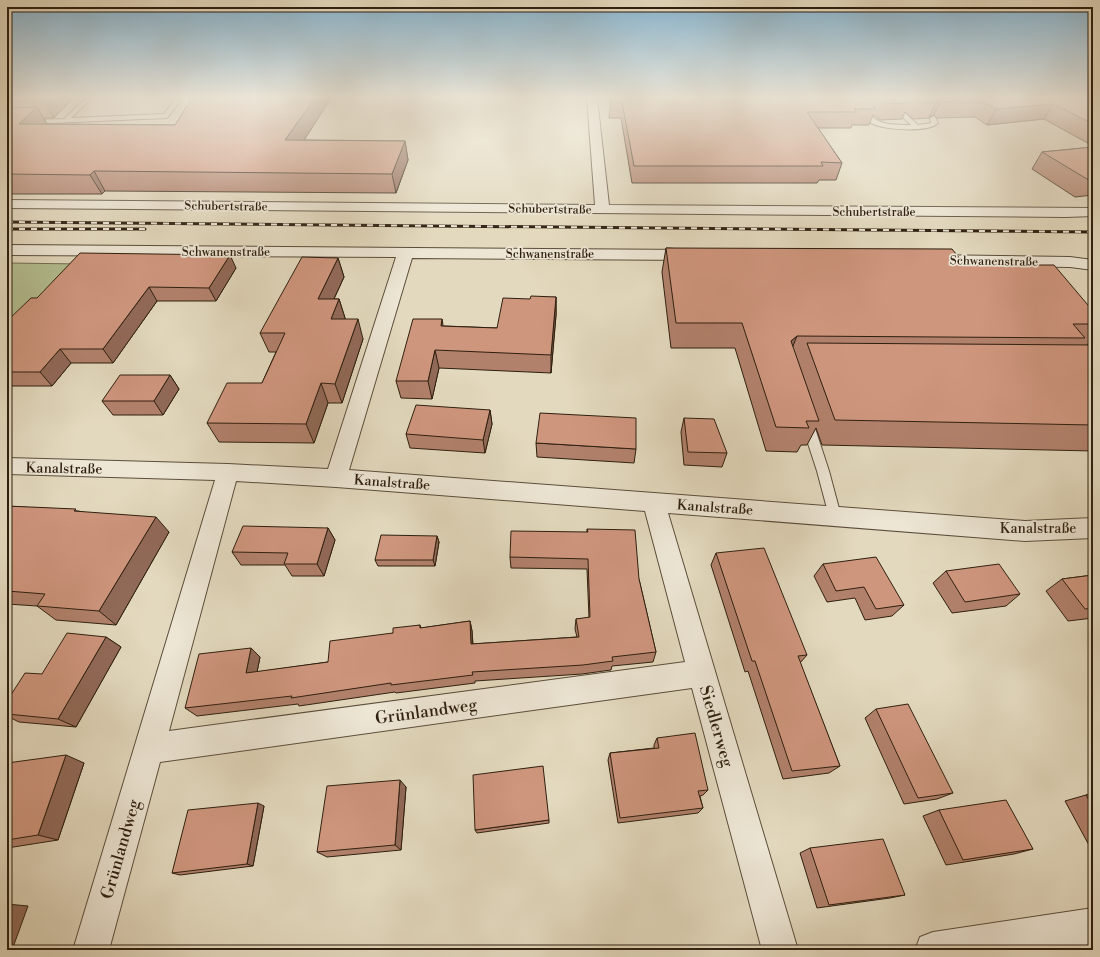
<svg xmlns="http://www.w3.org/2000/svg" width="1100" height="957" font-family="'Libre Bodoni',serif">
<style>
.green{fill:#b4bf91;stroke:#716f50}
.lines{fill:none;stroke-linecap:round;stroke-linejoin:round}
.lane-casing{stroke:#5b4e3b;stroke-width:2}
.street-casing{stroke:#5b4e3b;stroke-width:2}
.lane{fill:#ede6d5;fill-rule:evenodd}
.street{fill:#ede6d5;fill-rule:evenodd}
.rail-casing{stroke:#2e1f0f;stroke-width:3}
.rail{stroke:#ede6d5;stroke-width:2;stroke-dasharray:6;stroke-linecap:butt}
.wall{fill:#b2816c;stroke:#2e1f0f}
.shaded-wall{fill:#916958;stroke:#2e1f0f}
.building{fill:#cf967e;stroke:#2e1f0f}
.labels{text-anchor:middle;stroke-width:3.5;stroke-linejoin:round;paint-order:stroke}
.far-street-label{font-size:12px;fill:#2e1f0f;stroke:#ede6d5}
.street-label{font-size:14px;fill:#2e1f0f;stroke:#ede6d5}
.near-street-label{font-size:17px;fill:#2e1f0f;stroke:#ede6d5}
</style>
<rect width="100%" height="100%" fill="#e3d9be"/>
<filter id="stains"><feTurbulence type="fractalNoise" baseFrequency=".005" numOctaves="4"/><feColorMatrix values="0 0 0 0 .2 0 0 0 0 .09 0 0 0 0 .02 0 0 0 .5 -.17"/></filter>
<radialGradient id="worn" r=".72"><stop offset=".6" stop-color="#630" stop-opacity="0"/><stop offset="1" stop-color="#630" stop-opacity=".3"/></radialGradient>
<!-- green -->
<path class="green" d="M7,263L83,264L7,327Z"/>
<g class="lines">
<defs>
<path id="lane" d="M86,98H92L71,118L164,114L176,98H182L168,117L166,118L7,125V121L64,119Z
M847,98H853C876,122 876,125 911,125L882,98H888L918,125L931,123L930,118L933,116L935,117L938,123C929,133 883,130 871,123C862,118 854,106 847,98Z
M807,418L811,419L813,422L829,471L841,516L839,520L835,521L831,520L829,516L817,471L801,422L803,419Z"/>
<path id="street" d="M587,98H597L609,205L1093,208V216L1066,217L7,208V200L595,205Z
M7,245L694,250L699,252L702,255L699,258L694,260L412,258L349,470L1025,521L1093,518V538L1025,541L668,513L798,950H762L692,688L160,762L109,950H73L215,480L7,474V458L228,464L328,469L396,257L7,255ZM236,481L336,487L645,511L685,662L169,731Z
M930,255L1070,257L1093,260V270L1070,267L930,265L925,263L922,260L925,257Z
M1093,908V944L1051,950H915L920,937L933,932Z"/>
</defs>
<!-- lane casing -->
<use href="#lane" class="lane-casing"/>
<!-- street casing -->
<use href="#street" class="street-casing"/>
<!-- lane -->
<use href="#lane" class="lane"/>
<!-- street -->
<use href="#street" class="street"/>
<defs>
<path id="rail" d="M7,222L1093,232
M7,229H145"/>
</defs>
<!-- rail casing -->
<use href="#rail" class="rail-casing"/>
<!-- rail -->
<use href="#rail" class="rail"/>
</g>
<!-- wall -->
<path class="wall" d="M7,98H73L54,118H44L47,124L175,125L331,98L304,140L405,141L408,160L396,193L105,191L102,194H7Z
M611,98H1093V146L1044,119L987,125L975,117L937,118L934,115L929,118L913,119L905,112L902,119L880,120L873,115L869,125H852L851,128H818L842,163L836,180H819L817,183H632L621,118H609Z
M1093,147V195L1075,197L1032,169L1042,152Z
M666,248L965,265L1093,311V338L1087,345H1093V451L822,445L816,428L807,445H801L797,452L766,451L735,348H671L662,272Z
M338,258L344,277L334,299H339L345,318V319L363,339L342,403H328L314,443L219,442L207,423L262,383L276,352H269L260,333Z
M236,268L216,301H157L113,363H71L52,386H7V321L37,298Z
M556,297V315L551,373L439,368L432,399L401,398L396,381L444,326L497,328L530,299Z
M170,375L179,389L163,415H113L102,401Z
M490,410L492,424L485,453L410,448L406,434Z
M684,418L727,453L722,467L684,465L681,432Z
M536,443L636,449L634,463L537,457Z
M7,506L78,511L169,532L116,625L56,620L37,606L7,604Z
M328,528L335,540L324,576H292L285,565H241L232,552Z
M587,529L639,579L656,652L653,662L612,666L611,670L582,674L475,681V683L396,693L395,692L299,706L298,704L197,716L185,708L251,648L260,657L257,672L328,662L393,633L420,625L421,628L470,621L472,631L473,644L577,637L575,629L576,619L589,618L587,569L511,568L510,557L587,532Z
M437,536L439,542L435,566H378L375,560Z
M716,553L807,655L800,663L840,766L829,773L783,779L748,671L745,672L711,565Z
M823,564L904,605L892,616L865,620L855,598L827,602L814,576Z
M946,571L1020,594L1006,606L952,613L933,583Z
M1093,575V618L1068,621L1046,591L1062,579Z
M106,637L121,647L76,727L19,722L7,716V701L42,674Z
M876,709L953,793L937,799L904,804L865,718Z
M657,738L708,790L703,795L700,796L703,808L698,813L618,823L608,760L610,753L654,748V745Z
M7,763H84L58,840L7,848Z
M406,787L401,850L327,857L317,852Z
M1093,794V847H1090L1065,801L1086,795Z
M264,806L253,866L180,875L172,873Z
M939,810L1033,849L1014,854L946,865L923,816Z
M549,820V823L477,833L475,830Z
M810,848L905,895L890,898L817,908L800,853Z"/>
<!-- shaded-wall -->
<path class="shaded-wall" d="M46,98H73L54,118L43,100Z
M315,98H331L292,159L285,140Z
M941,99L934,115L929,118L936,102Z
M1053,104L1044,119L987,125L996,109Z
M37,107L47,125L19,124Z
M405,141L408,160L396,193L392,174Z
M94,171L105,191L102,194L90,175Z
M230,255L236,268L216,301L209,288Z
M338,258L344,277L325,318L318,299Z
M149,287L157,301L113,363L103,349Z
M556,297V315L551,373V355Z
M339,299L345,318L337,338L331,319Z
M358,319L363,339L342,403L335,384Z
M442,319L445,337L441,326Z
M797,336L787,361L791,341Z
M60,349L71,363L52,386L40,372Z
M435,350L439,368L432,399L428,381Z
M170,375L179,389L163,415L154,401Z
M321,383L328,403L314,443L306,424Z
M490,410L492,424L485,453L483,440Z
M156,517L169,532L116,625L99,611Z
M328,528L335,540L324,576L317,564Z
M437,536L439,542L435,566L433,560Z
M470,621L472,631L473,653L471,644Z
M106,637L121,647L76,727L58,719Z
M251,648L260,657L255,682L246,673Z
M66,755L84,763L58,840L38,835Z
M400,780L406,787L401,850L395,845Z
M258,803L264,806L253,866L247,864Z
M7,904L28,906L12,950H7Z"/>
<!-- building -->
<path class="building" d="M7,98H46L43,100L7,102Z
M192,98H315L285,140L405,141L392,174L94,171L90,175L7,174V108L37,107L19,124L175,125Z
M611,98H865L876,109H854L857,112H807L842,163L821,162L823,166H634L622,102H610Z
M877,98H902L909,103L886,104Z
M914,98H1093V124L1053,104L996,109L983,102H944L941,99L936,102L920,103Z
M1093,147V179H1087L1042,152Z
M666,248L952,249L965,265H1054L1093,311V324H1073L1085,338L797,336L791,341L819,421H806L809,428L776,427L742,323H676Z
M80,253L230,255L209,288L149,287L103,349H60L40,372H7V321L31,298H37Z
M302,257L338,258L318,299H339L331,319H358L335,384L321,383L306,424L207,423L227,383H262L285,333H260Z
M531,296L556,297L551,355L435,350L428,381H396L413,319H442L441,326L497,328L503,298L530,299Z
M807,343L1093,345V425L835,420Z
M120,375H170L154,401H102Z
M416,405L490,410L483,440L406,434Z
M540,413L636,418V449L536,443Z
M684,418L714,419L727,453L688,452Z
M7,506L76,509L74,511L156,517L99,611L37,606L45,594L7,591Z
M243,526L328,528L317,564H284L288,553L232,552Z
M587,529L635,530L639,579L656,652L612,657L613,661L583,665L472,672L473,675L391,685V683L291,698L292,696L185,708L199,654L251,648L246,673L328,662L330,641L393,633V628L420,625V628L470,621L471,644L579,637L576,619L590,617L588,559L510,557L511,531L588,532Z
M381,535L437,536L433,560H375Z
M764,548L807,655L798,656L840,766L792,771L755,661H752L716,553Z
M876,557L904,605L876,609L864,587L836,591L823,564Z
M999,564L1020,594L965,602L946,571Z
M1093,575V608L1085,609L1062,579Z
M67,633L106,637L58,719L7,714V701L25,673L42,674Z
M908,704L953,793L918,798L876,709Z
M695,733L708,790L698,791L703,808L620,818L610,753L659,748L657,738Z
M66,755L38,835L7,840V763Z
M543,766L549,820L475,830L473,775Z
M400,780L395,845L317,852L327,786Z
M1093,794V807L1086,795Z
M1006,800L1033,849L963,860L939,810Z
M258,803L247,864L172,873L188,810Z
M883,839L905,895L829,905L810,848Z"/>
<!-- sky -->
<linearGradient id="sky" x2="0" y2="1"><stop stop-color="#87b6d2"/><stop offset="0.42" stop-color="#f2eee2"/><stop offset="1" stop-color="#f2eee2" stop-opacity="0"/></linearGradient>
<rect width="1100" height="232" fill="url(#sky)"/>
<g class="labels">
<!-- far-street labels -->
<g class="far-street-label">
<text transform="translate(226 206) rotate(1)" y="4">Schubertstraße</text>
<text transform="translate(550 209) rotate(1)" y="4">Schubertstraße</text>
<text x="874" y="216">Schubertstraße</text>
<text x="226" y="256">Schwanenstraße</text>
<text x="550" y="258">Schwanenstraße</text>
<text transform="translate(994 261) rotate(1)" y="4">Schwanenstraße</text>
</g>
<!-- street labels -->
<g class="street-label">
<text transform="translate(64 468) rotate(1)" y="5">Kanalstraße</text>
<text transform="translate(392 482) rotate(4)" y="5">Kanalstraße</text>
<text transform="translate(715 507) rotate(4)" y="5">Kanalstraße</text>
<text x="1038" y="533">Kanalstraße</text>
</g>
<!-- near-street labels -->
<g class="near-street-label">
<text transform="translate(426 711) rotate(-8)" y="6">Grünlandweg</text>
<text transform="translate(717 726) rotate(74)" y="6">Siedlerweg</text>
<text transform="translate(120 849) rotate(-74)" y="6">Grünlandweg</text>
</g>
</g>
<!-- margin -->
<rect width="1100" height="957" fill="none" stroke="#e3d9be" stroke-width="24"/>
<rect x="8" y="8" width="1084" height="941" fill="none" stroke="#2e1f0f" stroke-width="2"/>
<rect x="12" y="12" width="1076" height="933" fill="none" stroke="#2e1f0f"/>
<rect width="100%" height="100%" filter="url(#stains)"/>
<rect width="100%" height="100%" fill="url(#worn)"/>
</svg>
